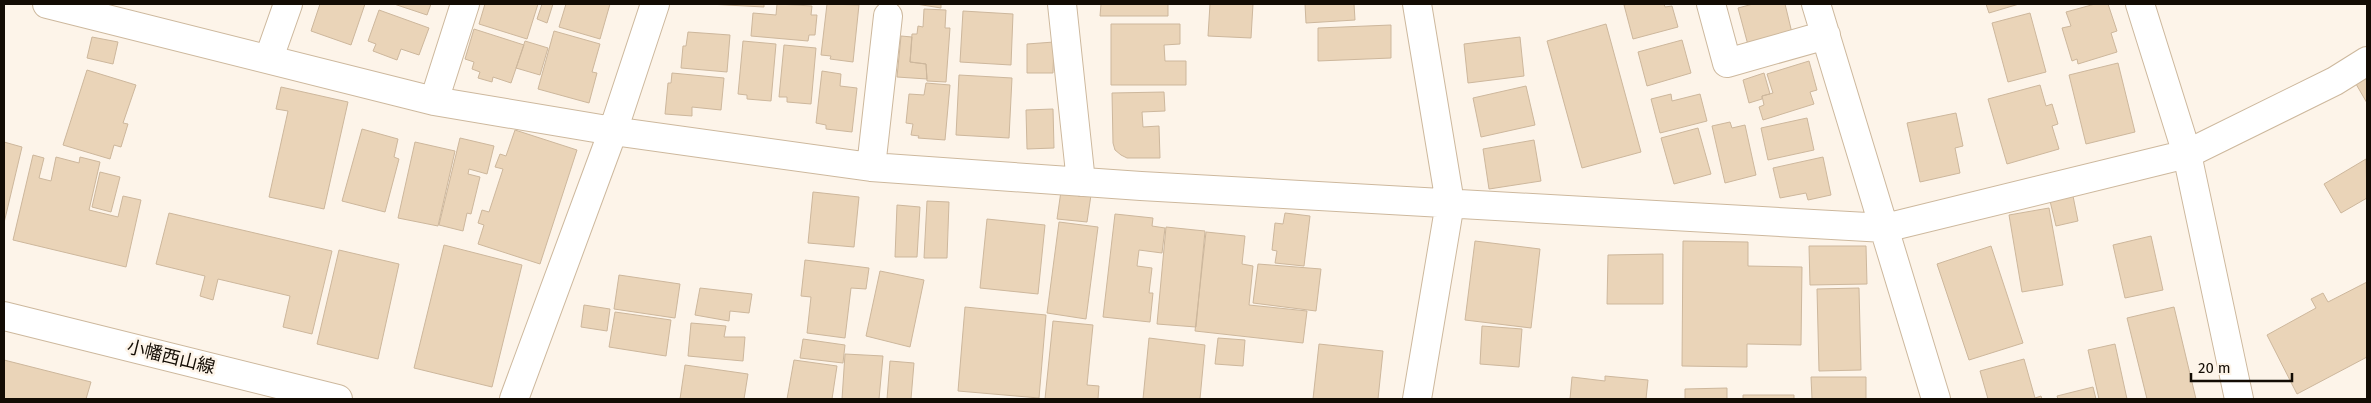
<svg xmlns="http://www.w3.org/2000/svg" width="2371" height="403" font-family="'Fira Sans','Noto Sans JP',sans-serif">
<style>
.building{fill:#ead4b8;stroke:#cdb79c}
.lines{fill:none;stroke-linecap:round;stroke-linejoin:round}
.minor-casing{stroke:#cdb89d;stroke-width:30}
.minor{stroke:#fff;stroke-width:28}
.labels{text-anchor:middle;stroke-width:5;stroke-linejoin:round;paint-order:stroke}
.street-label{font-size:18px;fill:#130c04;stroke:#fdf4e9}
</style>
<rect width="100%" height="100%" fill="#fdf4e9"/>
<!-- building -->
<path class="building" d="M320,4H365L351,45L311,31Z
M394,4H431L427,15Z
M485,4H538L527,39L479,24Z
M542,4H553L547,23L537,19Z
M566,4H610L600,39L559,27Z
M708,4H764V7Z
M777,4L812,6L811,15H817L815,35H809L808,41L751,36L753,13L776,15Z
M827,4L859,5L853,62L830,59L831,56L821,55Z
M916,4H941V8Z
M1101,4H1168V16H1100Z
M1210,4H1253L1251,38L1208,36Z
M1305,4H1354L1355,20L1306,23Z
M1629,4H1664L1665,7L1672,6L1678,27L1633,39L1624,5Z
M1753,4H1785L1792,33L1748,45L1738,8Z
M1986,4H2019L1989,13Z
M2095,4H2108L2117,31L2111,33L2117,52L2078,64L2077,59L2072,61L2062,28L2071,26L2066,12Z
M924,9L946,10L945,28H950L946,82L927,81L926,64L910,62L912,34H917L918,26L923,27Z
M379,10L429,28L419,55L401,49L397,60L373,51L376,44L368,41Z
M963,11L1013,14L1011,65L960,62Z
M2030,13L2046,72L2008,82L1992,23Z
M1111,24H1180V44L1164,45L1165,61H1186V85H1111Z
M1606,24L1641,152L1582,168L1547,41Z
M1391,25V58L1318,61V28Z
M474,29L524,45L511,83L493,77L492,82L478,78L480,72L472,69L474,62L465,59Z
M554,31L600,44L592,72L597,73L589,103L538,89Z
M688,32L730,35L727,72L681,68L683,46H686Z
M901,36L912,37L910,62L926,64L927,79L897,77Z
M92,37L118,42L113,64L87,58Z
M1520,37L1524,76L1468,83L1464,44Z
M1682,40L1691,73L1647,86L1638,52Z
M525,41L548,48L540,75L516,68Z
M743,41L776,44L771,101L747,99V95L738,94Z
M1054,42L1053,73H1027V44Z
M784,45L816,48L811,104L787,102V97H779Z
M1809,61L1817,90L1810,92L1814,104L1763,120L1759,107L1764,105L1762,96L1773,93L1767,74Z
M2118,63L2135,132L2086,144L2069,75Z
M87,70L136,85L123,123L128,124L121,147L114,145L110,159L63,145Z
M822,71L841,74L840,86L857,88L852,132L826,129V125L816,123Z
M672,73L724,78L721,110L692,107V116L665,114L668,83H671Z
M1764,73L1770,94L1762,96V99L1749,103L1743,80Z
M959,75L1012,78L1009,138L956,135Z
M2367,77V103L2356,84Z
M926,83L950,85L945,140L918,138L919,136L911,135L913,124L906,123L909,94L924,95Z
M2040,85L2046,106L2052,104L2058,124L2052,126L2059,149L2007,164L1988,99Z
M1526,86L1535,125L1481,137L1473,98Z
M281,87L348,102L324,209L269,197L288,111L276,109Z
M1164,92L1165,111L1142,112L1143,127L1159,126L1160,158H1127L1121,155L1115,150L1113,143L1112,93Z
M1671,94L1672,101L1700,94L1707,121L1660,133L1651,99Z
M1053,109L1054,148L1027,149L1026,110Z
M1956,113L1963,146L1955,148L1960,173L1920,182L1907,123Z
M1807,118L1814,150L1768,160L1761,128Z
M1730,122L1732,128L1745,125L1756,175L1725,183L1712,126Z
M1698,128L1711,174L1674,184L1661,138Z
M362,129L398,139L394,157L399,159L385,212L342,201Z
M515,130L577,150L540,264L478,244L484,225L478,223L482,210L489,212L503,169L495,167L500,154L506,156Z
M460,138L494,146L487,174L469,169L468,174L480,177L471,214L467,213L463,231L439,225Z
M1534,140L1541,181L1489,189L1483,149Z
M4,142L22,147L4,223Z
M415,142L455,151L438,226L398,218Z
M33,155L44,158L39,178L51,181L56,157L79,163L80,157L100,162L89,210L118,217L123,196L141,200L126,267L13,240Z
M1823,157L1831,195L1808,200L1806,193L1780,198L1773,168Z
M2366,159L2367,198L2341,213L2324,184Z
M100,172L120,177L111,212L92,207Z
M1061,191L1091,195L1087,222L1057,219Z
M813,192L859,197L854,247L808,243Z
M2073,196L2078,221L2056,226L2050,201Z
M927,201L949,202L947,258H924Z
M897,205L920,207L917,257H895Z
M2049,208L2063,285L2022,292L2009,215Z
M169,213L332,251L312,334L283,327L290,296L218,279L213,300L200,296L205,276L156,264Z
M1285,213L1310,216L1304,266L1275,263L1277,251L1272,250L1275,223L1283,224Z
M1115,214L1153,218L1152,226L1165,228L1162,253L1139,250L1137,266L1152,268L1149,293H1153L1150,322L1103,317Z
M987,219L1045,225L1038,294L980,288Z
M1059,222L1098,227L1086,319L1047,313Z
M1166,227L1205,231L1196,327L1157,324Z
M1206,232L1245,236L1242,264L1253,266L1249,305L1307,311L1303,343L1195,331Z
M2151,236L2163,290L2125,298L2113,245Z
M1475,241L1540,249L1531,328L1465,320Z
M1683,241L1748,242V266L1802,267L1801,345L1747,344V367L1682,366Z
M444,245L522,265L492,387L414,368Z
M1809,246H1866L1867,284L1810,285Z
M1991,246L2023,343L1969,360L1937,264Z
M339,250L399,264L378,359L317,344Z
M1663,254V304H1607L1608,255Z
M805,260L869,268L866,289L851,288L845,338L807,333L811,297L801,296Z
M1258,264L1321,269L1316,311L1253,303Z
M880,271L924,280L910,347L866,336Z
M619,275L680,284L675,318L614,309Z
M2367,282V357L2297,394L2267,335L2316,308L2311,299L2323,293L2328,302Z
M700,288L752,294L749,313L730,311L729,321L695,315Z
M1859,288L1861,370L1819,371L1817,289Z
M584,305L610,309L607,331L581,327Z
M965,307L1046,315L1039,398L958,391Z
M2174,307L2196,399H2147L2127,318Z
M615,312L671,320L666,356L609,347Z
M1053,321L1093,325L1087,385L1099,386L1098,399H1045Z
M691,323L726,326L724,337H745L743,361L688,356Z
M1482,326L1522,329L1519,367L1480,364Z
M1149,338L1205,345L1200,399H1143Z
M1218,338L1245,340L1243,366L1215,364Z
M803,339L845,345L843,363L800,358Z
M1319,344L1383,351L1378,399H1313Z
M2115,344L2127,399H2099L2088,350Z
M845,354L883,356L879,399H842Z
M2024,359L2035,398L2041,396L2042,399H1988L1980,371Z
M4,360L91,382L86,399H4Z
M794,360L837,366L832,399H787Z
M890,361L914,363L911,399H887Z
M685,365L748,374L744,399H680Z
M1605,376L1648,380L1646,399H1570L1572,377L1605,381Z
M1811,377H1866V399H1812Z
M2093,387L2096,399H2058L2057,396Z
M1727,388V399H1685V389Z
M1743,395H1794V399H1743Z"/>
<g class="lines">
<defs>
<path id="minor" d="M47,4L434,101L613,131L871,167L1141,186L1885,228L2187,154L2335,81L2367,61
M1062,4L1081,182
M1417,4L1450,203L1417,399
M1711,4L1727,63L1826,35
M1816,4L1936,399
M2140,4L2187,154L2239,399
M269,58L288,4
M434,101L465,4
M871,167L888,16
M4,316L338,399
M514,399L613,131L655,4"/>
</defs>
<!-- minor casing -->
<use href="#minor" class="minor-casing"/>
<!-- minor -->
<use href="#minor" class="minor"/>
</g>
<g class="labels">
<!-- street labels -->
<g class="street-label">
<text transform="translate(171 357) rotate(14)" y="6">小幡西山線</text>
</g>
</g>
<!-- border -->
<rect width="2371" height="403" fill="none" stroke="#130c04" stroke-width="10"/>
<!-- scale -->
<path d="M2191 373v8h101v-8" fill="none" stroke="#130c04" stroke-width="2.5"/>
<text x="2198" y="373" font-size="15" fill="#130c04" stroke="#fdf4e9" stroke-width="4" paint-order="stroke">20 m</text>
</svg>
